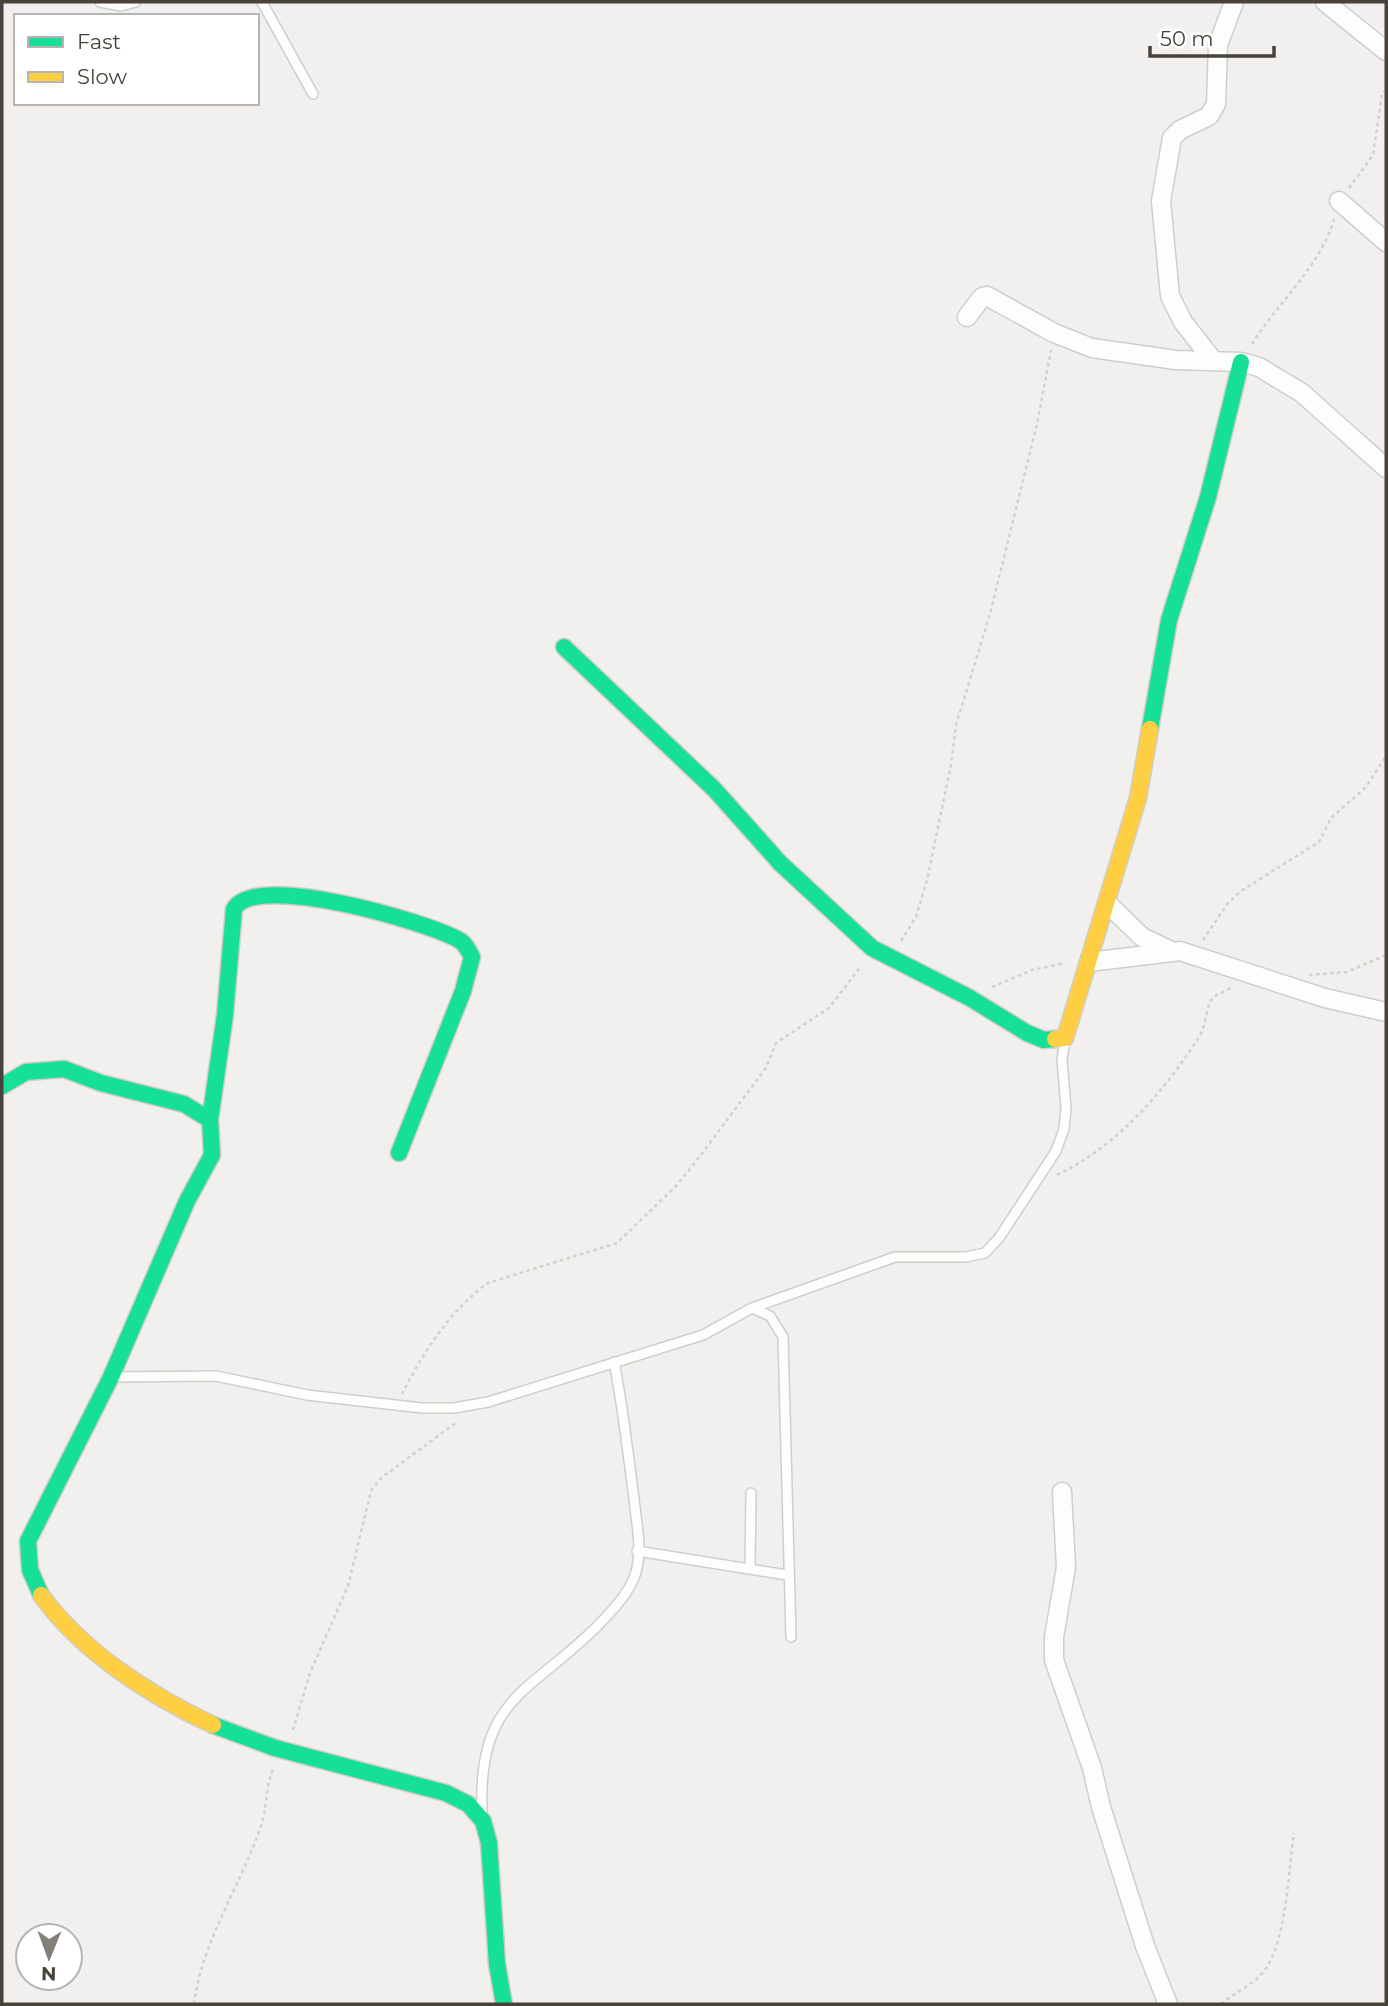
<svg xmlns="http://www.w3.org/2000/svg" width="1388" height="2006" font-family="Montserrat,sans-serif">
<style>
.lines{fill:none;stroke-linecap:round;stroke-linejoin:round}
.lane-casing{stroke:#d0cecb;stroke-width:12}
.street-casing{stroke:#d0cecb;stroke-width:21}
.fast-casing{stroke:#d0ccc6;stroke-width:19}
.slow-casing{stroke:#d0ccc6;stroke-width:19}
.path{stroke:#d2d0cc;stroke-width:2.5;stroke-dasharray:3.5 3.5;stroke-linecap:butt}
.lane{stroke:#fdfdfc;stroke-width:9}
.street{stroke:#fdfdfc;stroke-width:18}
.fast{stroke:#16e098;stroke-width:16}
.slow{stroke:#ffcf43;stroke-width:16}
</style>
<rect width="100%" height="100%" fill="#f2f0ee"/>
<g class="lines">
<defs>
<path id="lane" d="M100,2L121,6L136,2
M262,2L313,94
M752,1308L770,1316L783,1337L791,1637
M112,1377L216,1376L307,1395L422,1408H454L488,1402L703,1335L752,1308L895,1257H966L985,1253L999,1238L1056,1151L1064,1129L1066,1108L1062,1059L1065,1040
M637,1551L787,1575
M750,1568L751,1493
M482,1812C477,1691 537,1692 606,1617C619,1603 633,1587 637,1568C642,1546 636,1521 634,1499C628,1453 623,1407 614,1362"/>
<path id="street" d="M1325,2L1386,51
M1339,201L1386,242
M967,317L982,297L987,296L1054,333L1092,348L1176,360L1241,362L1259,367L1302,393L1386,468
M1212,359L1183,322L1170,296L1161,201L1172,138L1180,130L1209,116L1216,104L1218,45L1234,2
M1108,904L1142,937L1169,950
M1089,962L1180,951L1325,998L1386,1012
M1062,1492L1066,1567L1054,1637V1660L1092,1768L1101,1807L1145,1946L1168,2004"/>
<path id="fast" d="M564,647L714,789L780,863L872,948L970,998L1027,1033L1044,1040L1055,1039
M1150,729L1169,620L1208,497L1241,362
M2,1086L26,1072L64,1069L101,1083L184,1104L210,1120L212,1155L187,1201L111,1377L28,1541L30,1570L41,1595
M210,1120L225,1015L234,909C255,871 427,922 459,940C465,943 469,951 472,957L463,991L399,1153
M213,1725L275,1748L446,1793L468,1804L483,1821L489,1843L497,1964L504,2004"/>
<path id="slow" d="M1055,1039L1065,1038L1138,798L1150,729
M41,1595C82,1652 151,1696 213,1725"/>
</defs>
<!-- lane casing -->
<use href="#lane" class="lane-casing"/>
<!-- street casing -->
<use href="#street" class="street-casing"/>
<!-- fast casing -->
<use href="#fast" class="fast-casing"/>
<!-- slow casing -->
<use href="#slow" class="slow-casing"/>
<!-- path -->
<path class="path" d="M1349,188L1373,155L1382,94L1386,90
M1252,344C1276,305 1322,264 1334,219
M1203,940L1228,903L1241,891L1319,842L1331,818L1366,787L1386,756
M901,941L916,917L927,880L951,765L956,725L990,614L1037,424L1051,350
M1309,975L1347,972L1386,955
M992,987L1032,970L1065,963
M1057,1175C1116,1147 1164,1092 1199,1037C1207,1024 1205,1009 1213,997L1233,987
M402,1394C423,1353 450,1310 488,1283L617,1243L677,1185L697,1160L766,1068L776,1043L829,1008L861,966
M293,1730L310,1673L348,1586L371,1491L381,1478L457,1422
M194,2004C202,1942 239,1888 260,1829C268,1809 264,1788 274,1767
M1221,2004C1235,1992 1253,1985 1264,1971C1287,1941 1288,1871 1294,1833"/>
<!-- lane -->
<use href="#lane" class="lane"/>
<!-- street -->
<use href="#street" class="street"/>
<!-- fast -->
<use href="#fast" class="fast"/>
<!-- slow -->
<use href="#slow" class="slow"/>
</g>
<!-- border -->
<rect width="1388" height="2006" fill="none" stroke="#48423a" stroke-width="7"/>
<!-- legend -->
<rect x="14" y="14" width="245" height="91" fill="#ffffff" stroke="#b6b3b0" stroke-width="2"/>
<rect x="28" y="37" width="35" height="10" fill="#16e098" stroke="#b6b3b0" stroke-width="2"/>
<text x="77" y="49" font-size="21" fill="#48423a">Fast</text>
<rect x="28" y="72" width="35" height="10" fill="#ffcf43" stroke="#b6b3b0" stroke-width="2"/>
<text x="77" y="84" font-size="21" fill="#48423a">Slow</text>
<!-- north arrow -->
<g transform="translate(49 1957) rotate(181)"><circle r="33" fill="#ffffff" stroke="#b6b3b0" stroke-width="2"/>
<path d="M0-5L12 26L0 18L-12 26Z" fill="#847f79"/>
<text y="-10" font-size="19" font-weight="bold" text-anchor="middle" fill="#48423a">N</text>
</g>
<!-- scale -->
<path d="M1150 46v10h124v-10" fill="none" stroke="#48423a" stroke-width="3.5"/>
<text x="1160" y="46" font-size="21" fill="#48423a" stroke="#ffffff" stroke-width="5" paint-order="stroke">50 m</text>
</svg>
